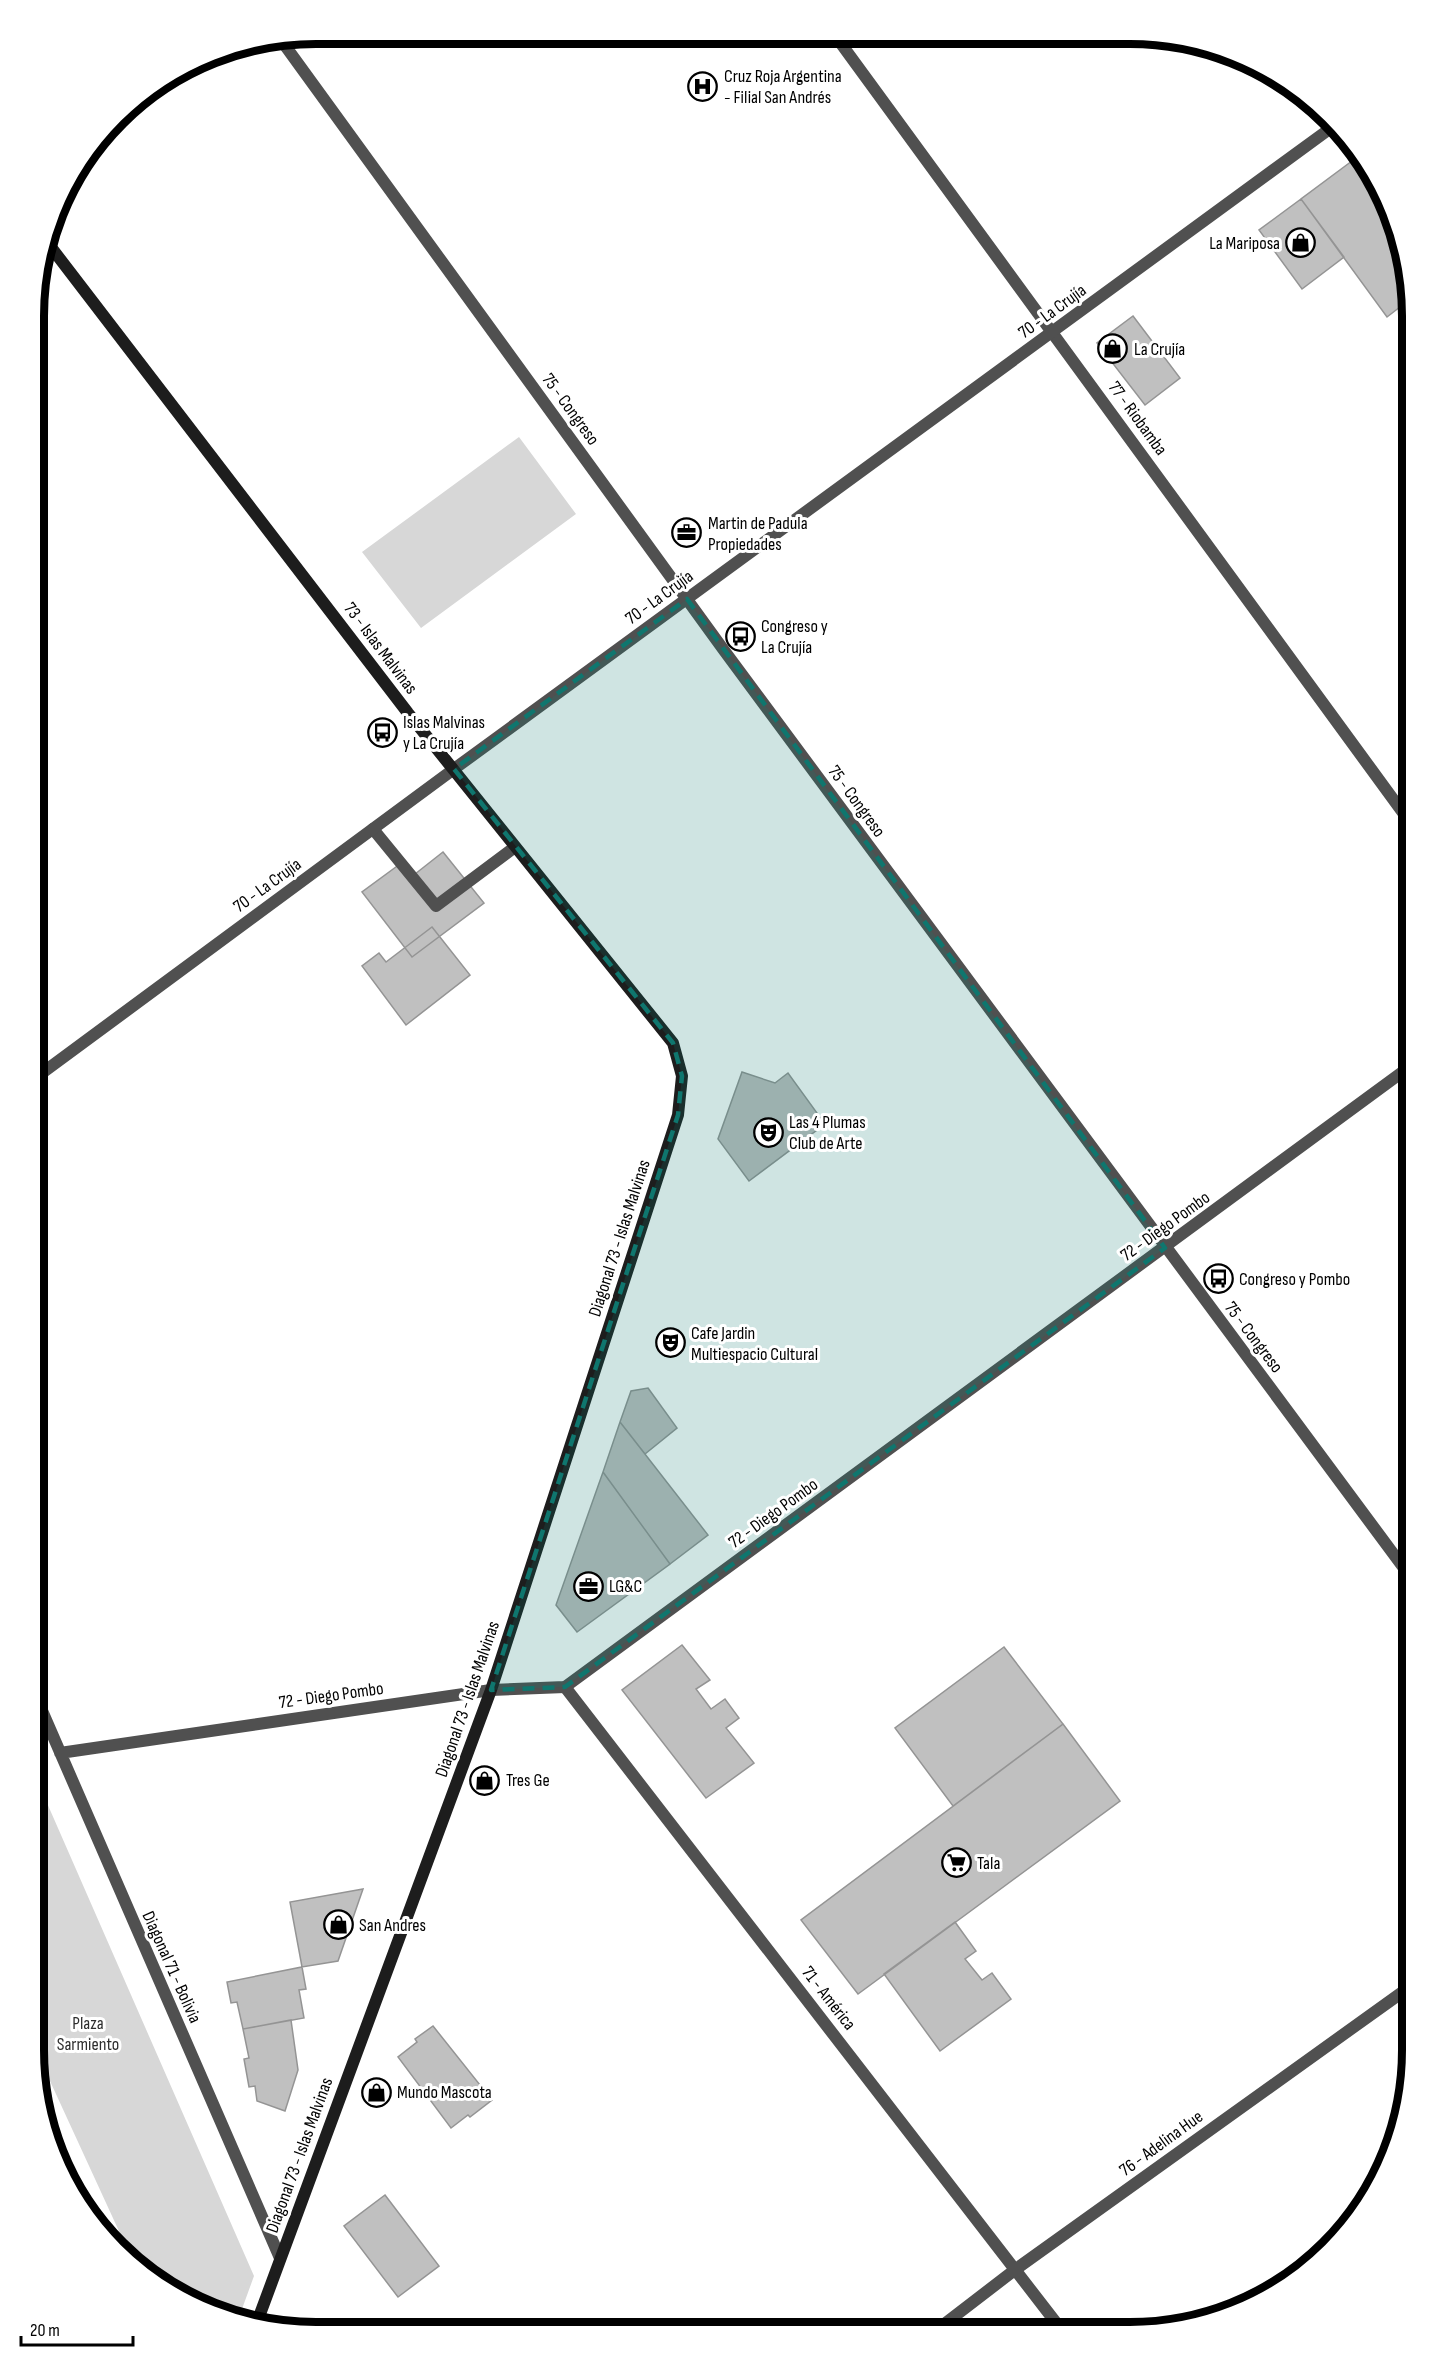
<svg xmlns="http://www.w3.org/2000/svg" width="1445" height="2366" font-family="'Sofia Sans Condensed',sans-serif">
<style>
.green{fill:#d7d7d7}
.building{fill:#c0c0c0;stroke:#949494;stroke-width:1.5}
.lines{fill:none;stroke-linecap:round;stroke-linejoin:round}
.service{stroke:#505050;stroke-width:12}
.minor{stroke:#505050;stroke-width:12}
.tertiary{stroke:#505050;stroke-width:12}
.secondary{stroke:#1d1d1d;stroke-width:12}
.marked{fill:#0f766e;fill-opacity:0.2;stroke:#0f766e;stroke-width:4.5;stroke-dasharray:12 8;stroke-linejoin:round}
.labels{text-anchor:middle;stroke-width:6;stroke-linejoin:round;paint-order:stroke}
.poi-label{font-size:18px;fill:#000;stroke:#fff;text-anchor:start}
.street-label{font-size:18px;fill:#000;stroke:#fff}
.park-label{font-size:18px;fill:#2e2e2e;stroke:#fff}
.rim{fill:none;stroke:#000;stroke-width:8}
</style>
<rect width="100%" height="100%" fill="#fff"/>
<!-- green -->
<path class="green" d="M519,437L576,514L421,628L362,552Z
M33,1771L254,2276L238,2320C204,2311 159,2290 135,2266L33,2044Z"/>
<!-- building -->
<path class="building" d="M1360,155L1391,207L1409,300L1387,317L1301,199Z
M1301,199L1344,257L1302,289L1259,230Z
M1133,316L1180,378L1145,405L1097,343Z
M443,852L484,903L412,957L362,892L400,864L410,878Z
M432,927L470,975L406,1025L362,966L379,953L386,962Z
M742,1072L775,1083L788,1073L825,1124L749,1181L718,1139Z
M648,1388L677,1428L645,1454L620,1422L631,1391Z
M620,1422L708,1535L670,1564L603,1472Z
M603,1472L670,1564L577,1632L556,1605Z
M682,1645L710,1680L696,1689L711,1709L725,1699L739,1718L726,1728L754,1763L706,1798L622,1690Z
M1004,1647L1063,1724L953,1806L895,1728Z
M1063,1724L1120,1801L858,1994L801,1920Z
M363,1889L338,1961L302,1967L290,1902Z
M955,1922L976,1951L965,1959L982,1980L992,1973L1011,1999L940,2051L884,1974Z
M302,1967L306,1989L299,1990L304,2018L243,2029L237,2002L231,2003L227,1982Z
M291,2020L298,2070L285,2111L257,2101L255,2086L249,2087L244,2059L249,2058L243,2029Z
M433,2026L492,2100L470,2117L468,2115L451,2128L398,2057L417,2042L415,2039Z
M385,2195L439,2266L398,2297L344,2226Z"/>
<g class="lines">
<!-- service -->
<path class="service" d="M373,829L436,906L515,847"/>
<!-- minor -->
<path class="minor" d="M834,34L1412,825
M281,40L723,649L1412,1579
M34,1079L454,769
M565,1687L1064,2333
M33,1690L280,2258
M60,1753L491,1690
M934,2332L1016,2269L1411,1986"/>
<!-- tertiary -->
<path class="tertiary" d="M454,769L1335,125
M491,1690L565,1687L1412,1065"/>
<!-- secondary -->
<path class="secondary" d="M47,242L408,713L673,1043L682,1076L678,1115L491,1690L256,2325"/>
</g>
<!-- marked area -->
<path class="marked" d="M687,599L1165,1248L565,1687L491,1690L678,1115L682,1076L673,1043L454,769Z"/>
<!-- icons -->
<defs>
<symbol id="hospital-ring" viewBox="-11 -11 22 22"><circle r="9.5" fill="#fff" stroke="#000" stroke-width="1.5"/><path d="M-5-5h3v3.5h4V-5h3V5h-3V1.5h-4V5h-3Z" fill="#000"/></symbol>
<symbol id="shop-ring" viewBox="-11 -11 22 22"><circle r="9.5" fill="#fff" stroke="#000" stroke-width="1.5"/><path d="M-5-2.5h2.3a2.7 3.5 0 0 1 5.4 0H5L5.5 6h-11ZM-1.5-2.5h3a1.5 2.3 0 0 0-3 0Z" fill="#000"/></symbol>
<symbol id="office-ring" viewBox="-11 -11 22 22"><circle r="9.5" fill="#fff" stroke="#000" stroke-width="1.5"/><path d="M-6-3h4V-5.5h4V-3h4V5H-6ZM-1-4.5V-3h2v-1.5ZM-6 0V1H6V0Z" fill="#000"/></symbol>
<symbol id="bus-ring" viewBox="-11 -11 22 22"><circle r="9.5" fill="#fff" stroke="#000" stroke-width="1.5"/><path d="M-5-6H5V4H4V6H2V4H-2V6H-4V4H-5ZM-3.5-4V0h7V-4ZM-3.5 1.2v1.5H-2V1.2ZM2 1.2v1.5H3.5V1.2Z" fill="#000"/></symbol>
<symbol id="theatre-ring" viewBox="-11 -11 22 22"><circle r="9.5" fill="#fff" stroke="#000" stroke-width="1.5"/><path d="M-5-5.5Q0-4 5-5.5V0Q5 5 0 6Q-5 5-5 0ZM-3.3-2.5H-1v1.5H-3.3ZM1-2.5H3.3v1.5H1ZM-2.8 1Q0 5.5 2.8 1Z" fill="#000"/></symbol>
<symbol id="supermarket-ring" viewBox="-11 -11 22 22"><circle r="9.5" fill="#fff" stroke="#000" stroke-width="1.5"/><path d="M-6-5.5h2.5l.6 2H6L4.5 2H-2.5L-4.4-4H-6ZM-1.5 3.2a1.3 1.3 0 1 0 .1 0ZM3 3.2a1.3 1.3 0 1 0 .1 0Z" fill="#000"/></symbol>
</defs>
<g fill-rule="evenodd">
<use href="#hospital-ring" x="686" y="70" width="33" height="33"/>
<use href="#shop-ring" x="1284" y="226" width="33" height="33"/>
<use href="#shop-ring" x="1096" y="332" width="33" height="33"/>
<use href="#office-ring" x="670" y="516" width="33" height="33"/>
<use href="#bus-ring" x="724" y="620" width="33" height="33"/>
<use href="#bus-ring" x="366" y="716" width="33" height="33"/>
<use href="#theatre-ring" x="752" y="1116" width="33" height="33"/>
<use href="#bus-ring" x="1202" y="1262" width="33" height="33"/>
<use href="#theatre-ring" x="654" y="1326" width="33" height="33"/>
<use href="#office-ring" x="572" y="1570" width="33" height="33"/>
<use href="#shop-ring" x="468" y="1764" width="33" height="33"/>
<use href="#supermarket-ring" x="940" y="1846" width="33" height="33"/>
<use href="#shop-ring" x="322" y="1908" width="33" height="33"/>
<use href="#shop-ring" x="360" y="2076" width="33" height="33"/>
</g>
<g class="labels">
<!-- poi labels -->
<g class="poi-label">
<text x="724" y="82">Cruz Roja Argentina<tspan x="724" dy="21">- Filial San Andrés</tspan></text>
<text x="1280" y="249" text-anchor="end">La Mariposa</text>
<text x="1134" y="355">La Crujía</text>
<text x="708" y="529">Martin de Padula<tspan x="708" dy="21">Propiedades</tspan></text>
<text x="761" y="632">Congreso y<tspan x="761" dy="21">La Crujía</tspan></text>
<text x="403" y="728">Islas Malvinas<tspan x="403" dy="21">y La Crujía</tspan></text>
<text x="789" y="1128">Las 4 Plumas<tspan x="789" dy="21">Club de Arte</tspan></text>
<text x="1239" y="1285">Congreso y Pombo</text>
<text x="691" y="1339">Cafe Jardin<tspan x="691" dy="21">Multiespacio Cultural</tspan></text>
<text x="609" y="1592">LG&amp;C</text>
<text x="506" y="1786">Tres Ge</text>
<text x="977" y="1869">Tala</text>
<text x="359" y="1931">San Andres</text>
<text x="397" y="2098">Mundo Mascota</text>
</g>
<!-- street labels -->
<g class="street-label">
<text transform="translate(1052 311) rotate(-36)" y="6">70 - La Crujía</text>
<text transform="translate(571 409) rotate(54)" y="6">75 - Congreso</text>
<text transform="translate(1138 418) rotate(54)" y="6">77 - Riobamba</text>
<text transform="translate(659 597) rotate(-36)" y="6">70 - La Crujía</text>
<text transform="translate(381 648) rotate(53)" y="6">73 - Islas Malvinas</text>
<text transform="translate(857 801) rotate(54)" y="6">75 - Congreso</text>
<text transform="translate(267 885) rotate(-36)" y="6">70 - La Crujía</text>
<text transform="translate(1165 1226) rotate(-36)" y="6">72 - Diego Pombo</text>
<text transform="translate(619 1238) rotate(-72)" y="6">Diagonal 73 - Islas Malvinas</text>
<text transform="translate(1254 1337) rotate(53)" y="6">75 - Congreso</text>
<text transform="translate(773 1513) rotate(-36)" y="6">72 - Diego Pombo</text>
<text transform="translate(331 1695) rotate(-8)" y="6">72 - Diego Pombo</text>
<text transform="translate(467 1699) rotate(-71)" y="6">Diagonal 73 - Islas Malvinas</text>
<text transform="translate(172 1967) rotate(66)" y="6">Diagonal 71 - Bolivia</text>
<text transform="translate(829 1998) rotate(52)" y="6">71 - América</text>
<text transform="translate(1161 2143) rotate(-36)" y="6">76 - Adelina Hue</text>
<text transform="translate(299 2155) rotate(-70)" y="6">Diagonal 73 - Islas Malvinas</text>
</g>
<!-- park labels -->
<g class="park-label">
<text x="88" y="2029">Plaza<tspan x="88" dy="21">Sarmiento</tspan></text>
</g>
</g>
<!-- crop -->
<path d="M0 0H1445V2366H0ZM316 44H1130A272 272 0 0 1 1402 316V2050A272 272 0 0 1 1130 2322H316A272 272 0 0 1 44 2050V316A272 272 0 0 1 316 44Z" fill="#fff" fill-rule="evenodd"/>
<path class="rim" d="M316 44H1130A272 272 0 0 1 1402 316V2050A272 272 0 0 1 1130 2322H316A272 272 0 0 1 44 2050V316A272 272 0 0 1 316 44Z"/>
<!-- scale -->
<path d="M21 2336v9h112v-9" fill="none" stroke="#000000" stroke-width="3"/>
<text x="30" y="2336" font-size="18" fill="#000000" stroke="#ffffff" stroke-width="4.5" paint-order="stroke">20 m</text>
</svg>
